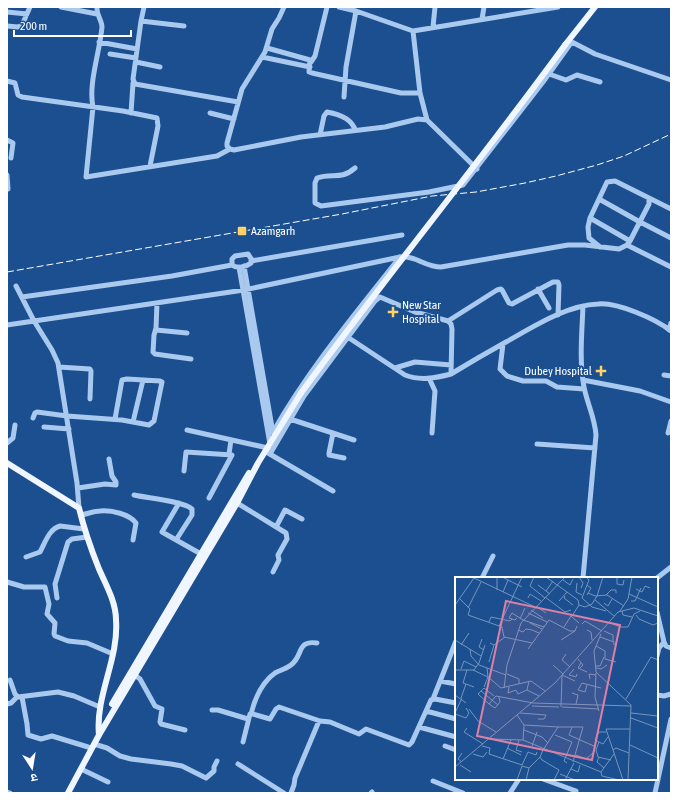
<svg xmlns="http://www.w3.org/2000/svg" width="678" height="800" font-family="'Asap Condensed','Noto Sans Devanagari',sans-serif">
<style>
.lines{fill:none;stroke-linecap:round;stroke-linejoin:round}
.minor{stroke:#a9c9ee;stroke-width:5}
.major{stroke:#f0f6ff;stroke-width:6}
.rail{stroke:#fff;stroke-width:1;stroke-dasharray:7 3;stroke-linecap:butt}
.major-bridge{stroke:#f0f6ff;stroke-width:6}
.poi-dot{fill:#ffd166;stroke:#1b4f8f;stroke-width:1.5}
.labels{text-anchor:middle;stroke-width:4;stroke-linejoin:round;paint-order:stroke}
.poi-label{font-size:12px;fill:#fff;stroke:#1b4f8f;text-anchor:start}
.inset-road{fill:none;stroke:#7695bc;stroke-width:1}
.view{fill:#dd80a5;fill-opacity:0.15;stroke:#dd80a5;stroke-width:2}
.inset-edge{fill:none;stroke:#fff;stroke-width:2}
</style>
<rect width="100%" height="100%" fill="#1b4f8f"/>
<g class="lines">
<!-- minor -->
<path class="minor" d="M61,7L97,14
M97,7C96,15 102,20 102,27C100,51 88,84 93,107L86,177L217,156L230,149
M144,7L141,21L133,79L135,84L238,102
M284,7L279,18L272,29L265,52L242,89L227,143V146L230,149L234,150L301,137L385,127L418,119L427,120L477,169
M339,7L356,11L413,31
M7,12L27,14
M482,19L484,7
M141,21L184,26
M7,26L18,27L22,25L30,7
M433,27L435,7
M570,41L595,54L671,80
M99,42L137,49
M267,48L310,60L309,72L312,73L401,93H420
M110,54L136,58
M262,57L310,67
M136,62L160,67
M311,62L315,56L327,7
M549,74L566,80L577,75L600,82
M7,81L15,83L18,95L22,97L123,111L157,118L158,126L150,166
M344,97L346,67L356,11
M131,113L133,83
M210,113L234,119
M427,120L420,93L413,31L558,7
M320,135L324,116L327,112C338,114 352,119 355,130
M7,140L13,143L11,158
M355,168C340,181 332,172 317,178L315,183V203L321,206L429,192L463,185L543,82L571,43
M7,175L8,189
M649,198L671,209
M599,199L640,222L671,238
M590,218L630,241
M627,245L671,267
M248,254L252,260L251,263C246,267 237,269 232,265V259L235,256Z
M251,261L402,235
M244,266L273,433
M239,267L270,444
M16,286L34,321L52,350L58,363L77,483L79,508
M538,289L549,308
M22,297L172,276L232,265
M157,303L156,328L154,335L153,352L155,354L191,359
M448,321L497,290L501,289L502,290L509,303L512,304L553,282H558L559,285L558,315
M7,325L244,290L400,257C415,255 425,267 441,267L568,245H585L619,249L627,245L630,241L649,204V198L615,181L607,182L590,218L588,227L589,238L600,247
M156,330L187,333
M669,330L671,323
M349,338L405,375C420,381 436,378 451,374C469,363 488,352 506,342C533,327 567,305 598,304C617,302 656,319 671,331
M503,344L500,369L507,376L523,381H546L557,387L584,389
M59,367L90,369L91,371L90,399
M395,368L415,362L451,365
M664,375L671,376
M429,378L435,391L432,433
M583,380L640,391L671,402
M33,418L35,413L37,412L67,416L122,420L149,425L154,421L162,382L160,381L127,379L122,380L115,419
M290,419L354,440
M133,422L143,380
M44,427L69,429
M187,430L268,448
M273,432C309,369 355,314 400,257
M333,433L329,453V455L344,458
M668,433L671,421
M7,443L13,438L15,425
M537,444L595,448
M268,453L333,491
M229,454L231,440
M270,454L304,396L375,301L380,297L415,312L448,321L451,324L452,329L451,374
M184,471L186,452L232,455L209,498
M78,488L105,484L116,485V482L112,476L109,459
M134,495C146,498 184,501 192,509V515L176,540
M179,503L162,532L201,554
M237,503L286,533L287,539L278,555L279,560L273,572
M81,515C87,514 94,511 100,511C112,510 129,514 136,523L133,540
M276,527L285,510L302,519
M26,557L40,552C45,543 49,529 60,526L84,529
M482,578L493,556
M583,578L596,435C595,418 587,403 584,387C579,361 582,332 583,306
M657,578L671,567
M7,582L24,587H45L49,604L47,614L55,623L54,634L55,636L68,641L87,643L113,654
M57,598L55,584L68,542L72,539L87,537
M657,612L664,642L666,646L671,648
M657,656L659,648L664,642
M132,673L140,679L155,706L162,709L160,722L161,724L185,730
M10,680L15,694L18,697L58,692L74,696L100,707
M440,681L456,684
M657,695L664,696L671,694
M22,697L27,724L28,735L41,739L52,736L88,747
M433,699L456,641
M7,704L11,703L17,697
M212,710H218L248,719
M426,711L456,719
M251,714C255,698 261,683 275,673C280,670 286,669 291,665C304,655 296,640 317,643
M419,727L456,737
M243,742L250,714H253L270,719L276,709L279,707L320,721L330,722L359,734L366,729L409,745L412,742L431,700L435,699L456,703
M94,744L107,748L120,756L131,759L171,764L182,766L206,778L214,771V767L217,761
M445,746L456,750
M238,764L284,793
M81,769L108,782
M543,779L576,791
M433,781L463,793
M7,792L10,793
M291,793L294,785L295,778L319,721
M371,793L372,792
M510,793L519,779
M655,793L671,719"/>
<!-- major -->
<path class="major" d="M565,45L595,7
M7,463L79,508C84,529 91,549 99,569C106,585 116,602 116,620C119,659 95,696 99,735
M112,704L249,473
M68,793L99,735L237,503L258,463L301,393"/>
<!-- rail -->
<path class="rail" d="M7,272L342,214L432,196L476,192L525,183L556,176L597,165L624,156L671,134"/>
<!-- major-bridge -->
<path class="major-bridge" d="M301,393C387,275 479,163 565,45"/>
</g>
<!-- markers -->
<g class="poi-dot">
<rect x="237" y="226" width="10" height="10" rx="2"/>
<path d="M391 306h4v4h4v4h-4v4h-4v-4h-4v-4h4z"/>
<path d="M599 365h4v4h4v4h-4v4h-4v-4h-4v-4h4z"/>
</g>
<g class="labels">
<!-- poi labels -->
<g class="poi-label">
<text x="251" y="235">Azamgarh</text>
<text x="402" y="309">New Star<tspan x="402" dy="14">Hospital</tspan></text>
<text x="592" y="375" text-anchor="end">Dubey Hospital</text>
</g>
</g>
<!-- overview -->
<g transform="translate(455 577)">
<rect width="203" height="203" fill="#1b4f8f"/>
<path class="inset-road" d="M47,0L67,10M79,0L75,9L90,21M91,0L112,15L104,24M124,0L128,6L126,11M162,0V7L168,8L169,3M19,1L80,30M132,1L134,3L127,21L137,30L151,34M108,3L115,8L118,2M122,6L121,15L127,18M83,8L95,17M132,8L136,11L132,18M181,12L187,15L190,9L195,11M42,13V0M91,14L98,4M48,15L53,3M112,15L123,23L124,28L130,30L137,27L142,19M133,16L140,19L152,18L169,29M174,17L203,30M151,18L156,13H161V16M110,19L109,21L118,28M142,19L148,0M90,20L110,35L116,33M73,21L75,17L86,24M5,22L15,32L13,38L47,50L49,60L77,66M140,23L159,39M176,24H180L186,11M149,26L153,29L157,22M0,28L19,1M81,29L91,36M13,31L26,5M76,33L88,41M165,34L173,22L177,0M167,34L168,38L177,40M163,35L179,31L203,39M73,36L92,45M181,38L184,42L198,48L203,46M117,39L124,28M62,41L60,43L54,41L57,36L68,43M65,42L70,31M68,43L89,50L94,43L115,54H120L122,49M34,45L36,40L55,44L57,42M75,46L87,52M155,46L166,50H173L179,37L185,34M127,47L130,44L147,54M44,49L67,0M109,50L116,39L124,46M63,53L68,55L71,52L77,53L84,56M132,53L136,55L137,63M149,54L158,58V65M146,57L139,74L141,95L176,128L173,203M145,60L159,65V68M27,62L24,70L29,73M0,63L26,79M106,63L120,54M35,66L39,68L50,60M6,68L14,56M141,69L150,74V82L161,85M15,72L16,79L24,88L51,98M73,72L89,50M111,77L107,83L115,90M123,82L128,88L124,92M34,85L39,68M126,86L123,91L132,95M98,88L108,97M141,89H145L149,80M141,91L146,92L152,88M6,92L9,84L21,90M119,92L114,98L121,100L122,97M0,93H19L24,86L30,68M12,93L8,106L19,110M18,93L33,100L46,111L76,104L90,114M141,96L140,120L144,134M52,97L64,102V107M107,98L120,104M135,102L134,97L141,98M74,104L72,113L84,119M132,108L130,115L123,113L127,106L146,111M29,110L33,100L32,91M54,110L53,116L61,113L63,117L72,113M49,111L52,88L66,46L110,0M26,114L43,128M117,116L123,118L121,127M0,118L11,126M44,120L45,125L40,131L34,127L41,119L78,126L176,129M6,121L11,107M171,122L196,80L203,83M34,127L23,117L29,111L39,119M77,129L104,130M106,130L107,99M107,130L144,132M14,132L23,144L41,155M0,136L7,121M65,136L91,138L89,142H83M176,136L203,139M0,137L11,141L14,136L11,131M62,138L69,148L103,150L88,173M176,141L203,151M103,150H128L118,185M117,150L114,158L141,170M12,151L9,155L28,167M69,153L87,160L93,166M151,155H144L140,163L148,167L153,160M100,158L117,165L109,184L112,186M35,162L68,163L69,148M64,163L61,173L67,175M68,163L146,195L147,199L164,203M144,165L141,173L143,180L156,183M175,168L203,181M27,169L35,171L34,177L67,188L73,175L81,178L82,175M77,169L82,155M52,171L66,178M88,173L85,180L87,183L104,193L99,203M158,173L161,171L174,176M18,177L28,180L32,175M121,178L131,182L138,176M144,180L142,185L149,191M48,182L56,163M7,185L3,182L7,176M5,188L16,195M0,190L100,106L163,35M116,192L123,195L125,188M146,195L159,177M105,197L120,203M62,203L67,189L74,191L85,180M71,203L74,191M110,203L119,186M168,203L151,152H175"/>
<path class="view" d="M51,24L165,48L137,183L22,159Z"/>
<rect width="203" height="203" class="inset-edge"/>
</g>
<!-- border -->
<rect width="678" height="800" fill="none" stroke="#ffffff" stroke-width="16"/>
<!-- north arrow -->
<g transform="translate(32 768) rotate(168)" stroke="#1b4f8f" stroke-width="3" paint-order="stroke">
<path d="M0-3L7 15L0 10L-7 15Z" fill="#ffffff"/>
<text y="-6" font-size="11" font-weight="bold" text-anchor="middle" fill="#ffffff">उ</text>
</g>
<!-- scale -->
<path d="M14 30v6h117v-6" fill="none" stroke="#ffffff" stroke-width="2"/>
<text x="20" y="30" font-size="12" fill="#ffffff" stroke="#1b4f8f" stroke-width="3" paint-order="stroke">200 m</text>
</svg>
